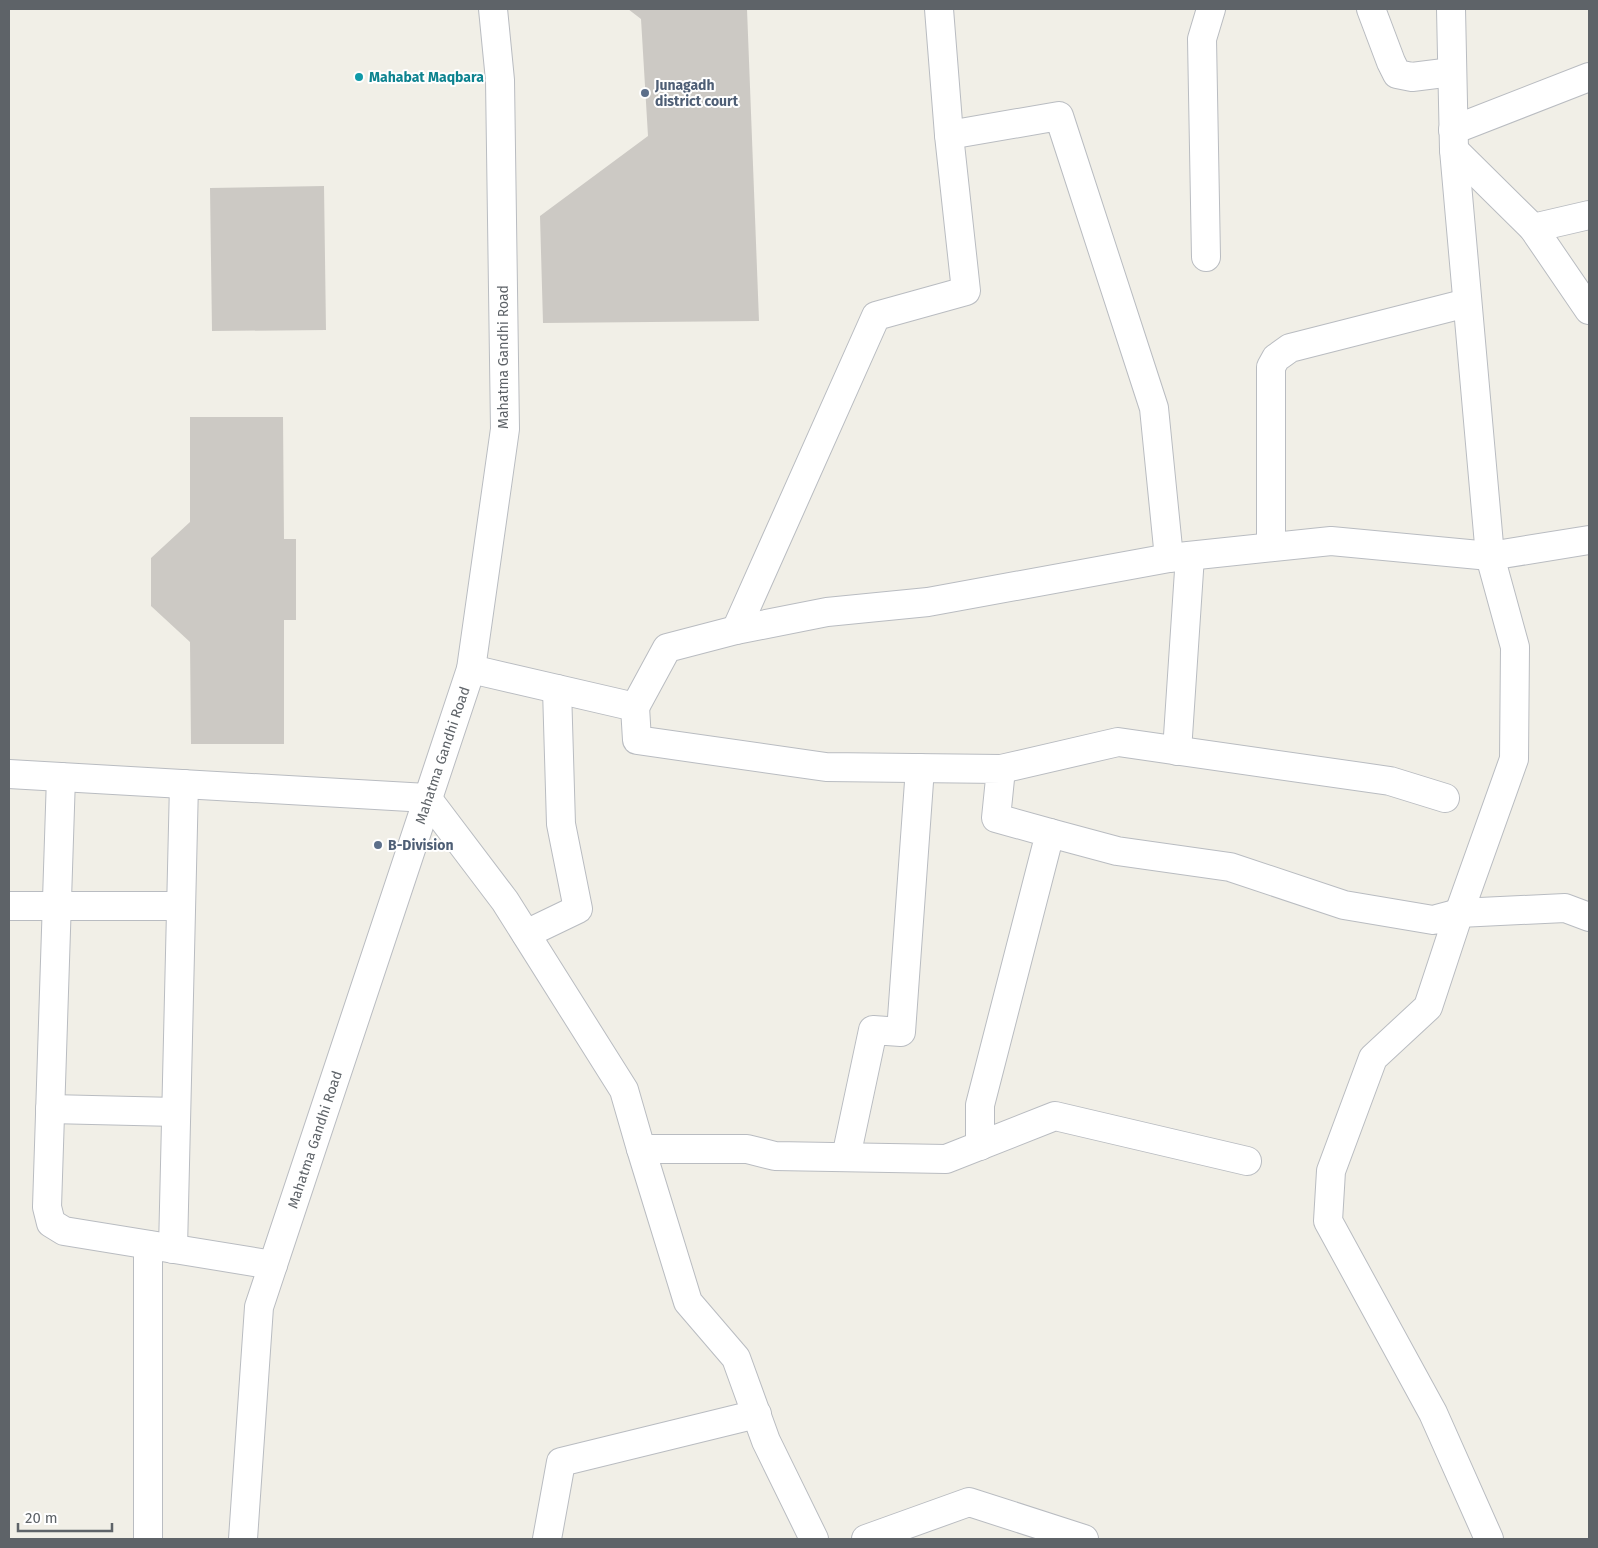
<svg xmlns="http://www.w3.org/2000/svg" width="1598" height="1548" font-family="'Fira Sans',sans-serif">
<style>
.building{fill:#ccc9c4}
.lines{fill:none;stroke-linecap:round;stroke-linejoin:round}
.minor-casing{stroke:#b9bcc1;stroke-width:30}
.minor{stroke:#fff;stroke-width:28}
.culture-dot{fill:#0f9aa8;stroke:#fff;stroke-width:2}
.service-dot{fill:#5c6f8a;stroke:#fff;stroke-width:2}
.labels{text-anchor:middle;stroke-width:4;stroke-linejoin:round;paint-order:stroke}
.culture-label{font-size:14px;font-weight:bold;fill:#0d838f;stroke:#fff;text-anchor:start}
.service-label{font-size:14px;font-weight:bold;fill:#4e5e75;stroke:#fff;text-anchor:start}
.street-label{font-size:14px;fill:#5e6368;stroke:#fff}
</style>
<rect width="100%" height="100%" fill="#f1efe7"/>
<!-- building -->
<path class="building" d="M628,9H747L759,321L543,323L540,216L648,136L641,19Z
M324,186L326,330L212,331L210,188Z
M190,417H283L284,539H296V620H284V744H191L190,642L151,606V558L190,522Z"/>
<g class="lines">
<defs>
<g id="minor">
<path d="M1371,9L1391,62L1397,74L1412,77L1452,72"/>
<path d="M1451,9L1454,150L1490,556L1515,647L1514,759L1459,913L1565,908L1589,917"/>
<path d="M1453,130L1589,77"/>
<path d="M949,135L1059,116L1154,408L1169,558"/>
<path d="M1454,150L1533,228L1589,310"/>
<path d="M1533,228L1589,215"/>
<path d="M1206,257L1202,39L1211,9"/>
<path d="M1271,547V367L1276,358L1290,348L1467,303"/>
<path d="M736,630L876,316L966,291L949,135L939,9"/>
<path d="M471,669L635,707L637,740L826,767L1001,769L996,818L1050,833L980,1105V1146"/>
<path d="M635,707L667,648L736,630L827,612L928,602L1169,558L1331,541L1490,556L1589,540"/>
<path d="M1177,751L1190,556"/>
<path d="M1001,769L1118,742L1390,781L1445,798"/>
<path d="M9,774L427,798L505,901L624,1090L641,1149H747L775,1156L946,1159L1055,1116L1247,1161"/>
<path d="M61,777L47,1207L51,1223L64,1231L273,1265"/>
<path d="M1050,833L1117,851L1230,867L1344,905L1433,920L1459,913L1428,1007L1373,1058L1331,1171L1328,1221L1433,1413L1489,1539"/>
<path d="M9,906H181"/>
<path d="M526,934L578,909L561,824L557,689"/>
<path d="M50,1109L176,1112"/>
<path d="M641,1149L688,1302L736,1358L766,1441L814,1539"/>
<path d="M846,1157L873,1030L901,1032L920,768"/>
<path d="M148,1245V1539"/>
<path d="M173,1249L184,784"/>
<path id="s1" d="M243,1539L259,1307L471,669L505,429L500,80L493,9"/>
<path d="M547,1539L561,1462L757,1414"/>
<path d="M866,1539L969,1502L1084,1539"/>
</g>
</defs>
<!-- minor casing -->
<use href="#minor" class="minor-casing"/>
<!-- minor -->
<use href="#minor" class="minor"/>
</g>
<!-- markers -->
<circle class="culture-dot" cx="359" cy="77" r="5"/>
<g class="service-dot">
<circle cx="645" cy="93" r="5"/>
<circle cx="378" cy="845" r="5"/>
</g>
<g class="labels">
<!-- culture labels -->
<g class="culture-label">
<text x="369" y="82">Mahabat Maqbara</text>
</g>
<!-- service labels -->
<g class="service-label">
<text x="655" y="90">Junagadh<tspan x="655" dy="16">district court</tspan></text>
<text x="388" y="850">B-Division</text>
</g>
<!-- street labels -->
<g class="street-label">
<text transform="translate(503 357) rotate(-90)" y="5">Mahatma Gandhi Road</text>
<text dy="5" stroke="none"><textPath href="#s1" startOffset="814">Mahatma Gandhi Road</textPath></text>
<text dy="5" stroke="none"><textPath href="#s1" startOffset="409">Mahatma Gandhi Road</textPath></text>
</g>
</g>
<!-- border -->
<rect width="1598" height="1548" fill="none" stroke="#5e6368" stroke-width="20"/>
<!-- scale -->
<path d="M18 1523v8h94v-8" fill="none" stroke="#5e6368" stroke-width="2.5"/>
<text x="25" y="1523" font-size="15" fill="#5e6368" stroke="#ffffff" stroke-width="4" paint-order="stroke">20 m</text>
</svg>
